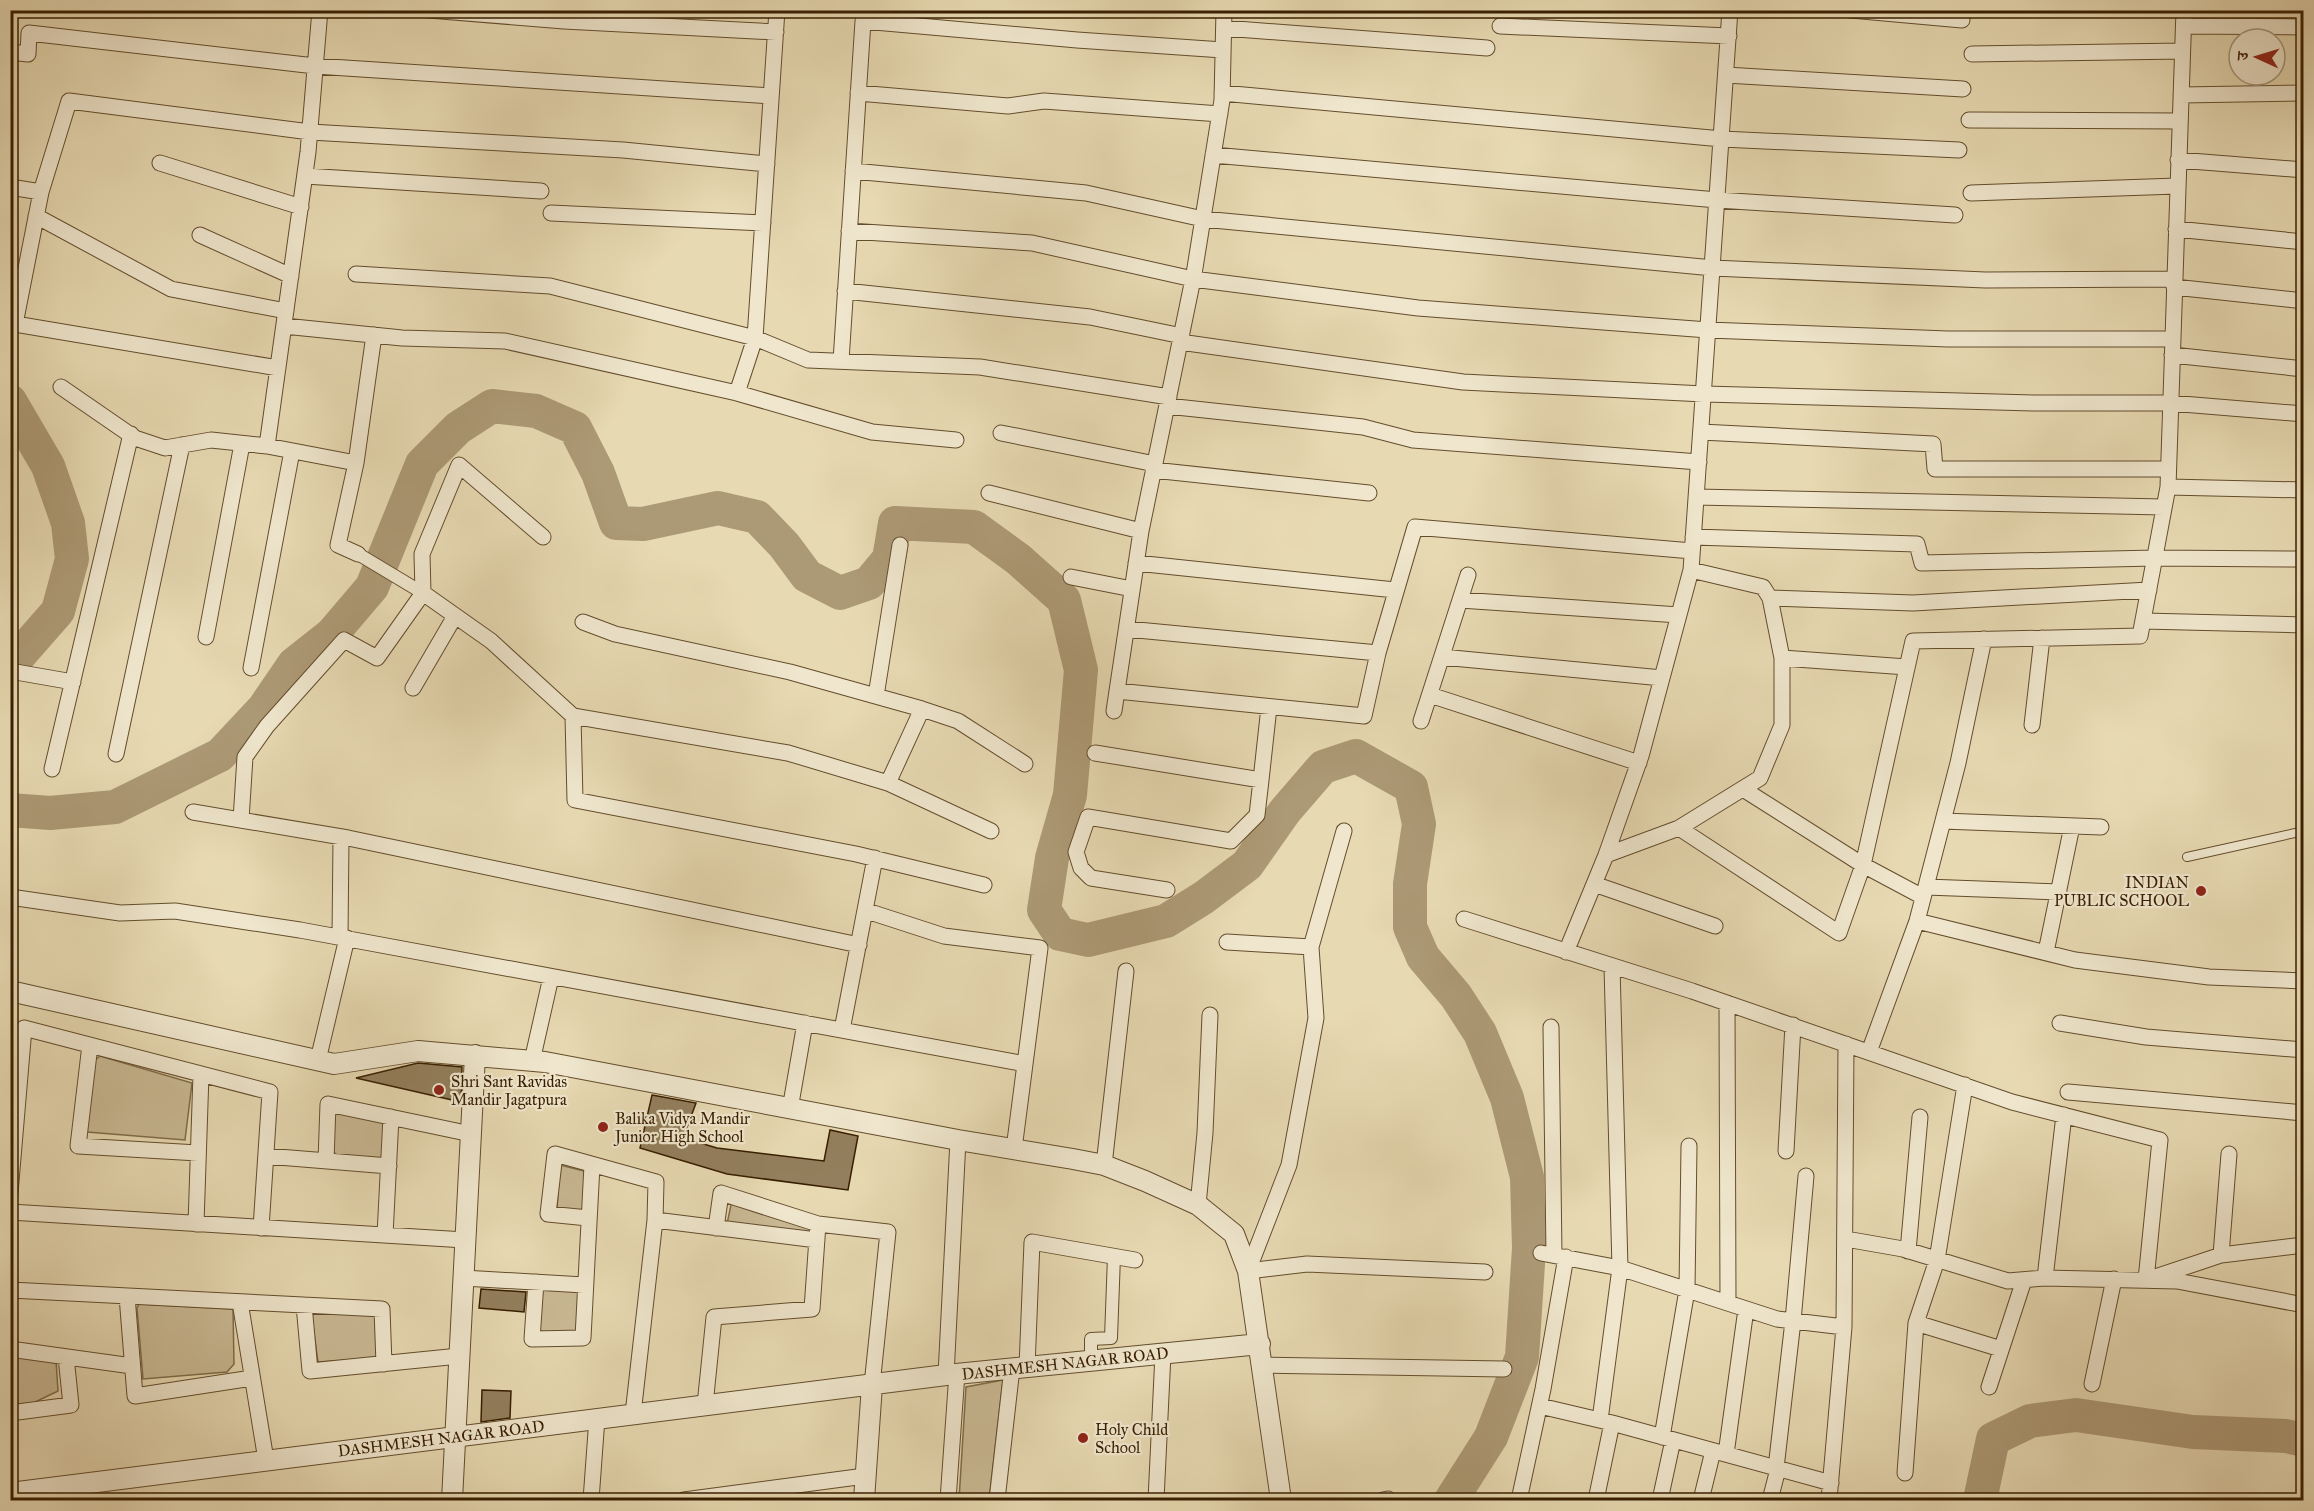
<svg xmlns="http://www.w3.org/2000/svg" width="2314" height="1511" font-family="'IM FELL Great Primer','Noto Serif Devanagari',serif">
<style>
.green{fill:#c9b994;stroke:#806c4a;stroke-width:1.5}
.lines{fill:none;stroke-linecap:round;stroke-linejoin:round}
.river{stroke:#ac9975;stroke-width:34}
.building{fill:#937f5d;stroke:#381e00;stroke-width:1.5}
.service-casing{stroke:#644d2c;stroke-width:10}
.pedestrian-casing{stroke:#644d2c;stroke-width:14}
.minor-casing{stroke:#644d2c;stroke-width:17}
.tertiary-casing{stroke:#644d2c;stroke-width:22}
.service{stroke:#efe6cd;stroke-width:8}
.pedestrian{stroke:#efe6cd;stroke-width:12}
.minor{stroke:#efe6cd;stroke-width:15}
.tertiary{stroke:#efe6cd;stroke-width:20}
.poi-dot{fill:#8f2418;stroke:#efe6cd;stroke-width:2}
.labels{text-anchor:middle;stroke-width:4.5;stroke-linejoin:round;paint-order:stroke}
.poi-label{font-size:16px;fill:#381e00;stroke:#efe6cd;text-anchor:start}
.street-label{font-size:16px;fill:#381e00;stroke:#efe6cd}
</style>
<rect width="100%" height="100%" fill="#e7d9b2"/>
<filter id="stains"><feTurbulence type="fractalNoise" baseFrequency=".00333" numOctaves="4"/><feColorMatrix values="0 0 0 0 .2 0 0 0 0 .09 0 0 0 0 .02 0 0 0 .5 -.17"/></filter>
<radialGradient id="worn" r=".72"><stop offset=".6" stop-color="#630" stop-opacity="0"/><stop offset="1" stop-color="#630" stop-opacity=".3"/></radialGradient>
<!-- green -->
<path class="green" d="M100,1056L192,1083L185,1140L87,1132L84,1126L89,1065Z
M338,1112L384,1123L382,1160L339,1156L332,1151L333,1114Z
M560,1165L588,1172L586,1211L557,1209Z
M732,1200L812,1226L811,1235L727,1224Z
M542,1287L579,1288L576,1332L539,1333Z
M139,1304L233,1309L234,1364L227,1372L143,1379L137,1308Z
M311,1311L365,1313L377,1317L378,1358L318,1362Z
M23,1357L56,1360L58,1391L31,1404H11L10,1359Z
M1003,1380L989,1500H959L966,1387Z"/>
<g class="lines">
<!-- river -->
<path class="river" d="M10,401L48,466L68,523L72,559L58,611L16,659L10,660
M10,810L50,813L115,807L220,755L264,708L294,664L332,634L372,587L422,464L458,428L492,406L536,411L575,428L598,473L616,523L643,524L718,508L757,517L784,545L807,576L840,593L869,583L889,559L895,523L974,527L1018,559L1064,600L1081,670L1070,795L1052,858L1044,910L1060,934L1088,940L1166,921L1203,898L1247,865L1285,811L1323,767L1356,756L1411,787L1419,824L1410,884V927L1423,957L1456,996L1480,1033L1507,1098L1527,1177L1529,1248L1522,1357L1491,1437L1451,1500
M1980,1500L1993,1439L2030,1421L2076,1415L2193,1432L2286,1436L2304,1440"/>
</g>
<!-- building -->
<path class="building" d="M418,1063L462,1067L461,1102L356,1078Z
M652,1095L696,1103L683,1138L717,1148L824,1161L830,1130L858,1136L848,1190L727,1174L640,1148Z
M481,1289L526,1292L524,1312L479,1308Z
M482,1390L511,1391L510,1418L481,1422Z"/>
<g class="lines">
<defs>
<path id="service" d="M2187,857L2304,831"/>
<path id="pedestrian" d="M358,554L423,593
M1091,1361V1339L1111,1338L1114,1256"/>
<path id="minor" d="M429,10L564,21L776,32
M1851,10L1962,20
M1500,26L1729,36
M2184,26L2304,27
M1224,28L1487,48
M10,52L28,54L29,33L315,66L771,96
M1972,54L2182,51
M1726,75L1963,89
M858,93L1008,106L1044,101L1220,114
M1222,93L1722,139L1959,150
M2181,95L2304,93
M1969,120L2180,121
M1213,155L1717,200L1955,215
M2178,160L2304,170
M160,163L301,207
M853,171L1086,193L1203,219L1713,268L1985,280L2174,279
M305,176L541,191
M10,187L41,192L15,324L278,368
M41,192L69,101L310,132L623,150L767,164
M1971,193L2177,186
M551,213L763,223
M36,216L171,289L286,311
M2176,229L2304,242
M849,231L1032,243L1193,279L1418,308L1708,330L1948,339H2172
M200,235L291,276
M356,274L550,286L755,338L808,360L980,367L1169,397
M2174,287L2304,301
M845,291L1090,317L1182,336
M284,326L402,338L505,341L737,393L872,432L956,440
M1180,342L1463,382L1704,394L2033,403H2170L2304,414
M2172,355L2304,369
M841,361L863,21L1077,40L1223,50
M61,387L135,438L165,448L211,440L267,446L356,463L338,545L358,554
M737,393L755,338L777,10
M1167,406L1363,427L1413,440L1699,462
M1701,432L1933,444L1935,469H2168
M1001,433L1155,464
M267,446L308,152L320,10
M356,463L374,335
M1153,470L1369,493
M2168,487L2304,490
M989,493L1141,531
M1696,497L2164,507
M1693,537L1917,544L1922,563L2155,558L2304,559
M1136,563L1395,590
M1071,577L1132,589
M423,593L422,554L459,465L543,537
M1770,598L1913,603L2149,590
M1460,600L1679,615
M2143,621L2304,625
M583,622L615,634L790,672L922,709L958,721L1025,764
M1127,629L1378,653
M206,637L242,444
M1442,657L1662,678
M1782,658L1907,667
M251,668L292,451
M10,671L73,682
M413,688L455,616
M1117,691L1364,716L1378,653L1415,527L1692,551
M1430,695L1639,763
M876,696L900,545
M1114,711L1141,531L1194,274L1222,100L1224,10
M573,716L788,753L888,783L991,831
M1421,721L1468,575
M2032,725L2042,638
M1095,753L1261,780L1269,707
M116,754L182,445
M52,769L131,434
M888,783L922,709
M1743,789L1863,865L1923,897
M193,812L348,838L859,945
M241,820L245,757L267,726L344,640L377,658L423,593L491,641L573,716L575,800L856,854L984,885
M1943,821L2101,827
M1679,828L1839,933L1863,865L1913,641L2140,636L2168,487L2184,10
M1606,855L1641,756L1691,570L1730,10
M1594,884L1715,926
M1926,887L2059,892
M1167,890L1091,878L1081,868L1076,852L1088,817L1231,841L1257,815L1261,780
M10,897L120,913L175,911L300,930L1025,1064
M867,911L944,936L1040,948L1014,1149
M1464,919L1692,991L2012,1102L2160,1140L2146,1280L2221,1255L2304,1245
M1917,921L2075,960L2209,977L2304,981
M340,937L341,837
M1227,942L1311,947L1316,1018L1289,1165L1248,1271L1307,1264L1485,1272
M1311,947L1344,831
M1566,952L1606,855L1679,828L1760,778L1782,725V658L1770,598L1763,587L1691,570
M2046,952L2072,826
M1727,1003L1728,1303
M2060,1023L2146,1037L2304,1050
M1551,1027L1554,1255
M842,1030L875,858
M90,1045L78,1146L198,1153
M1869,1052L1917,921L1958,763L1984,639
M318,1060L347,938
M532,1061L551,977
M2068,1092L2304,1113
M790,1109L805,1023
M1786,1151L1793,1025
M266,1156L389,1166
M326,1161L328,1104L471,1134
M1104,1165L1126,971
M10,1193L24,1028L270,1092L261,1228
M1198,1205L1205,1133L1210,1015
M10,1212L465,1240
M588,1218L548,1214L555,1154L656,1182L655,1220L633,1414
M655,1220L817,1240
M196,1224L201,1074
M716,1228L721,1193L818,1224L888,1232L872,1385
M385,1235L391,1117
M1846,1239L1903,1249L2008,1281L2045,1278L2177,1281L2304,1305
M1908,1251L1920,1117
M1541,1253L1620,1268L1777,1319L1844,1327
M2221,1255L2229,1154
M463,1278L584,1285
M2045,1278L2064,1115
M536,1282L532,1339L583,1338L592,1165
M10,1290L382,1309L384,1364
M127,1296L135,1396L252,1378
M240,1302L266,1460
M304,1305L310,1371L459,1356
M1916,1323L2001,1349
M10,1349L132,1366
M1262,1365L1504,1369
M1027,1367L1032,1242L1135,1260
M946,1375L958,1140
M2092,1384L2114,1279
M1989,1387L2024,1280
M705,1405L714,1317L812,1309L818,1224
M1540,1406L1612,1423L1831,1483
M10,1413L71,1405L66,1357
M1600,1420L1620,1268L1612,966
M1662,1437L1687,1290L1689,1146
M1726,1454L1746,1309
M1776,1468L1793,1321L1806,1176
M1905,1473L1916,1323L1937,1260L1965,1085
M591,1500L597,1418
M684,1500L865,1476
M948,1500L957,1373
M997,1500L1012,1368
M1156,1500L1163,1354
M1383,1500L1388,1499
M1519,1500L1543,1389L1566,1257
M1596,1500L1612,1423
M1660,1500L1673,1440
M1701,1500L1713,1451
M1770,1500L1778,1469
M1829,1500L1844,1327L1846,1044"/>
<path id="tertiary" d="M10,991L334,1064L418,1051L545,1062L958,1140L1073,1159L1104,1165L1145,1181L1198,1205L1234,1234L1248,1271L1281,1500
M10,1493L946,1375L1260,1344
M452,1500L475,1055
M864,1500L872,1385"/>
</defs>
<!-- service casing -->
<use href="#service" class="service-casing"/>
<!-- pedestrian casing -->
<use href="#pedestrian" class="pedestrian-casing"/>
<!-- minor casing -->
<use href="#minor" class="minor-casing"/>
<!-- tertiary casing -->
<use href="#tertiary" class="tertiary-casing"/>
<!-- service -->
<use href="#service" class="service"/>
<!-- pedestrian -->
<use href="#pedestrian" class="pedestrian"/>
<!-- minor -->
<use href="#minor" class="minor"/>
<!-- tertiary -->
<use href="#tertiary" class="tertiary"/>
</g>
<!-- markers -->
<g class="poi-dot">
<circle cx="2201" cy="891" r="6"/>
<circle cx="439" cy="1090" r="6"/>
<circle cx="603" cy="1127" r="6"/>
<circle cx="1083" cy="1438" r="6"/>
</g>
<g class="labels">
<!-- poi labels -->
<g class="poi-label">
<text x="2189" y="888" text-anchor="end">INDIAN<tspan x="2189" dy="18">PUBLIC SCHOOL</tspan></text>
<text x="451" y="1087">Shri Sant Ravidas<tspan x="451" dy="18">Mandir Jagatpura</tspan></text>
<text x="615" y="1124">Balika Vidya Mandir<tspan x="615" dy="18">Junior High School</tspan></text>
<text x="1095" y="1435">Holy Child<tspan x="1095" dy="18">School</tspan></text>
</g>
<!-- street labels -->
<g class="street-label">
<text transform="translate(1065 1363) rotate(-6)" y="6">DASHMESH NAGAR ROAD</text>
<text transform="translate(441 1438) rotate(-7)" y="6">DASHMESH NAGAR ROAD</text>
</g>
</g>
<!-- margin -->
<rect width="2314" height="1511" fill="none" stroke="#e7d9b2" stroke-width="36"/>
<rect x="12" y="12" width="2290" height="1487" fill="none" stroke="#381e00" stroke-width="3"/>
<rect x="18" y="18" width="2278" height="1475" fill="none" stroke="#381e00" stroke-width="1.5"/>
<!-- north arrow -->
<g transform="translate(2257 57) rotate(274)"><circle r="28" fill="#efe6cd" stroke="#a6967b" stroke-width="1.5"/>
<path d="M0-4.5L10 22L0 15L-10 22Z" fill="#8f2418"/>
<text y="-9" font-size="16" font-weight="bold" text-anchor="middle" fill="#381e00">उ</text>
</g>
<rect width="100%" height="100%" filter="url(#stains)"/>
<rect width="100%" height="100%" fill="url(#worn)"/>
</svg>
